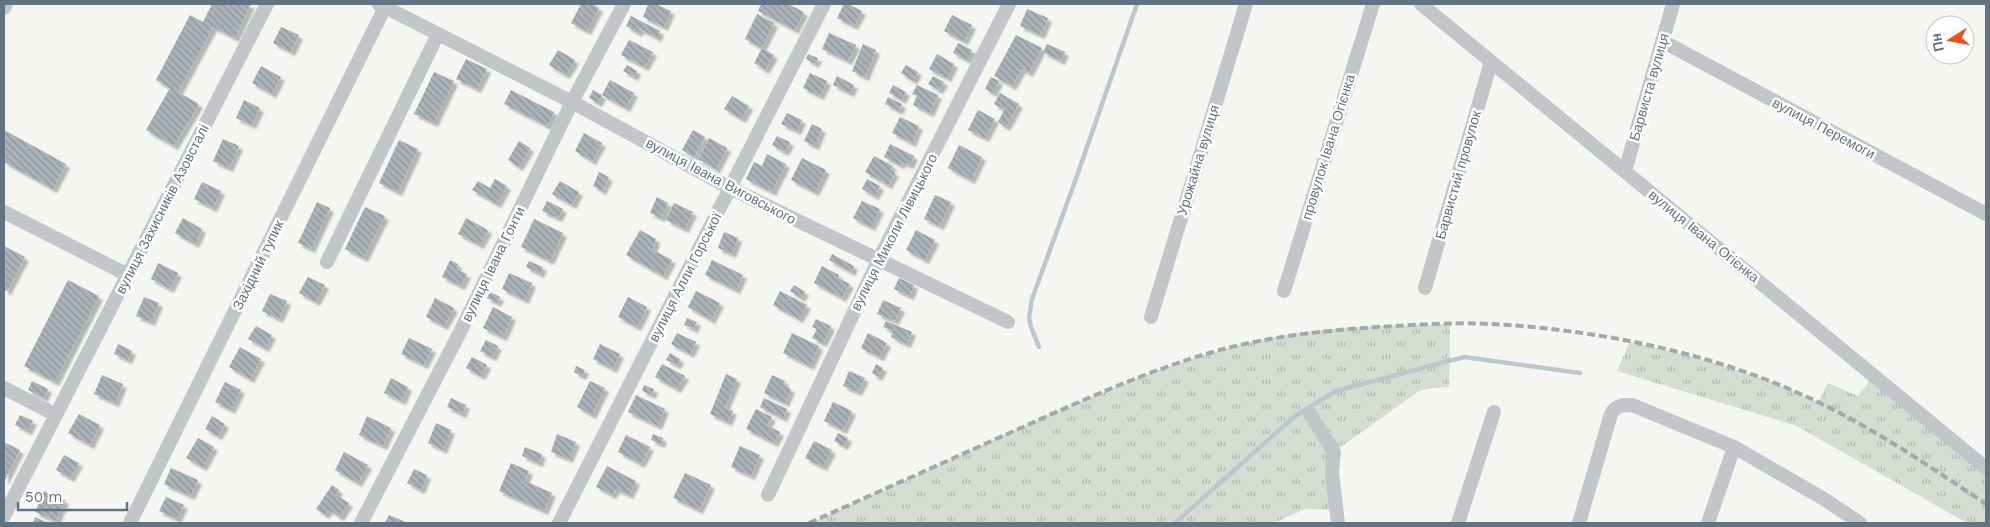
<svg xmlns="http://www.w3.org/2000/svg" width="1990" height="527" font-family="'Work Sans',sans-serif">
<style>
.grass{fill:url(#grass-tufts)}
.lines{fill:none;stroke-linecap:round;stroke-linejoin:round}
.stream{stroke:#bbc7cc;stroke-width:4.5}
.building{fill:url(#building-back-hatch);filter:url(#shadow)}
.minor{stroke:#c2c6c9;stroke-width:14}
.rail{stroke:#a2a8ae;stroke-width:4;stroke-dasharray:8 4;stroke-linecap:butt}
.labels{text-anchor:middle;stroke-width:5;stroke-linejoin:round;paint-order:stroke}
.street-label{font-size:14px;fill:#627483;stroke:#fff}
</style>
<defs>
<pattern id="grass-tufts" width="24" height="20" patternUnits="userSpaceOnUse" patternTransform="scale(1.25)"><rect width="24" height="20" fill="#d5dcd2"/><path d="M3 7l-1-3M5 7V3M7 7l1-3M15 17l-1-3M17 17v-4M19 17l1-3" fill="none" stroke="#b0b7b0"/></pattern>
<pattern id="building-back-hatch" width="6" height="6" patternUnits="userSpaceOnUse" patternTransform="scale(1.25)"><rect width="6" height="6" fill="#abb3b8"/><path d="M-1 5l2 2M0 0l6 6M5-1l2 2" fill="none" stroke="#8f969b"/></pattern>
<filter id="shadow"><feDropShadow dx="4" dy="4" stdDeviation="1" flood-color="#0004"/></filter>
</defs>
<rect width="100%" height="100%" fill="#f5f5f1"/>
<!-- grass -->
<path class="grass" d="M1450,324L1449,387L1433,388L1419,391L1334,452L1338,510L1305,509L1274,523H809C877,493 945,462 1013,431C1094,395 1174,359 1261,340C1323,326 1387,326 1450,324Z
M1630,342C1695,356 1758,373 1818,402L1828,383L1858,396L1874,376L1986,468V523H1967L1797,426L1617,371Z"/>
<g class="lines">
<!-- stream -->
<path class="stream" d="M1039,347L1031,327L1029,318L1032,299L1073,187L1137,4
M1175,523L1295,416L1336,391L1464,357L1580,373"/>
</g>
<!-- building -->
<path class="building" d="M212,4H251L235,38L213,27L178,92L199,104L174,146L146,130L170,88L156,80L190,15L203,22Z
M581,4H592L599,8L587,31L571,23Z
M648,4H655L671,11L664,27L643,17Z
M761,4H788L804,12L795,30L758,11Z
M844,4H848L862,11L854,26L837,18Z
M1027,9L1048,18L1041,35L1020,26Z
M757,14L774,23L762,48L745,39Z
M952,15L972,25L964,41L944,31Z
M631,16L660,31L657,38L640,29L638,33L626,26Z
M281,27L299,35L291,52L273,43Z
M829,33L856,45L848,61L822,49Z
M1016,35L1042,48L1029,73L1022,69L1012,86L994,76Z
M629,40L653,52L645,67L621,55Z
M958,43L972,50L967,60L953,53Z
M863,44L876,50L865,77L852,71Z
M1047,44L1065,52L1061,61L1043,52Z
M762,48L774,55L765,70L754,63Z
M558,50L575,60L566,75L549,65Z
M808,54L818,58L815,64L806,59Z
M937,54L954,64L947,78L929,69Z
M466,59L487,69L477,89L456,79Z
M627,65L637,71L634,77L623,71Z
M906,65L918,72L913,81L901,73Z
M261,66L281,77L272,94L252,83Z
M434,72L454,81L434,123L414,114Z
M810,73L827,81L820,96L803,88Z
M837,76L854,85L850,93L833,85Z
M933,76L944,82L939,90L928,84Z
M991,77L999,81L993,93L985,89Z
M610,80L634,93L626,108L602,95Z
M893,85L906,92L902,100L889,93Z
M917,85L938,95L930,113L913,105L917,96L912,94Z
M511,90L554,112L547,126L504,104Z
M593,90L602,95L598,103L589,98Z
M1000,93L1019,104L1006,127L998,122L1004,110L994,104Z
M732,96L749,106L742,119L724,109Z
M888,97L902,104L899,111L885,104Z
M244,100L260,108L252,125L236,118Z
M978,110L995,119L985,138L968,130Z
M787,113L802,120L797,131L781,124Z
M900,117L919,126L912,143L892,133Z
M812,124L822,129L815,146L804,141Z
M4,130L66,164L53,189L4,162Z
M693,130L705,137L694,157L682,150Z
M584,133L602,143L592,161L575,151Z
M777,136L790,142L785,152L772,145Z
M709,138L727,148L716,169L698,159Z
M223,139L239,146L229,168L213,161Z
M399,140L418,149L398,192L379,183Z
M519,141L530,148L519,167L508,160Z
M890,144L914,156L910,165L902,162L900,165L884,157Z
M959,145L982,157L971,180L948,168Z
M767,154L786,164L772,192L746,179L754,162L762,166Z
M874,156L893,166L890,170L895,173L888,185L865,172Z
M802,158L826,170L815,192L791,180Z
M599,172L609,177L602,191L593,186Z
M495,179L507,186L497,204L472,190L478,181L490,188Z
M867,179L880,186L875,196L862,189Z
M560,181L579,192L572,205L552,194Z
M202,182L221,191L213,208L194,199Z
M935,195L951,202L940,226L924,219Z
M657,197L668,203L661,218L650,213Z
M547,201L563,209L558,218L542,211Z
M862,201L880,209L871,227L853,218Z
M317,202L330,208L311,249L298,243Z
M674,203L693,212L685,229L666,220Z
M365,207L385,216L364,258L345,249Z
M183,218L202,229L195,244L175,233Z
M466,218L488,230L480,245L458,234Z
M534,219L563,233L550,261L521,247Z
M640,230L656,239L653,250L672,260L663,276L626,255Z
M916,230L935,240L925,260L906,250Z
M724,232L738,238L732,254L718,248Z
M4,246L25,257L7,291L4,290Z
M832,254L854,266L851,272L829,260Z
M450,260L458,264L457,270L467,274L461,286L442,277Z
M712,260L743,275L736,290L705,275Z
M529,261L543,267L540,274L526,267Z
M158,263L178,273L170,289L151,279Z
M822,266L839,275L838,278L850,284L842,298L814,283Z
M509,273L532,283L525,300L502,289Z
M308,277L325,285L316,302L299,293Z
M899,278L914,285L910,296L894,289Z
M68,280L99,296L55,382L24,366Z
M794,285L805,292L801,298L790,291Z
M696,291L720,303L711,320L688,307Z
M780,291L807,305L799,319L773,305Z
M490,292L500,297L497,303L487,298Z
M270,294L287,301L279,319L262,311Z
M144,297L159,303L151,322L136,316Z
M628,297L647,307L637,327L618,317Z
M435,298L454,308L444,326L426,317Z
M883,300L901,308L895,321L877,314Z
M493,307L512,317L503,337L483,328Z
M687,318L697,322L694,329L684,325Z
M816,319L831,326L823,343L812,338L817,329L812,327Z
M886,321L912,332L907,344L891,337L893,331L883,327Z
M256,326L272,335L265,348L248,339Z
M677,333L696,342L690,354L671,344Z
M792,333L819,346L810,366L783,353Z
M868,333L887,343L880,357L861,348Z
M409,338L432,349L424,365L401,354Z
M486,340L498,346L492,357L480,351Z
M118,344L132,351L128,360L114,354Z
M600,344L620,354L613,369L593,359Z
M240,347L261,359L250,379L229,367Z
M670,353L680,359L677,365L666,360Z
M472,357L487,365L481,376L466,368Z
M662,364L685,376L677,389L655,377Z
M876,364L883,368L878,377L872,373Z
M576,366L585,370L582,376L574,372Z
M849,371L865,378L858,392L843,386Z
M726,374L737,379L725,408L733,411L728,422L710,414Z
M102,375L123,384L115,403L94,394Z
M772,375L785,381L783,385L791,389L785,403L764,393Z
M391,378L408,387L402,401L384,393Z
M32,381L48,389L44,398L28,390Z
M590,381L605,388L592,415L577,407Z
M225,382L241,390L231,410L215,402Z
M644,385L654,389L652,395L642,391Z
M636,395L665,409L658,426L628,412Z
M451,398L466,405L462,414L447,407Z
M764,398L787,409L783,418L760,407Z
M833,402L852,411L843,430L824,421Z
M756,409L772,417L767,425L780,432L774,443L746,429Z
M79,414L100,425L90,445L68,433Z
M20,415L33,421L28,431L15,425Z
M212,416L225,424L218,436L205,429Z
M367,416L391,428L383,446L359,435Z
M436,423L451,430L443,450L428,443Z
M838,433L848,438L844,446L834,441Z
M557,434L576,442L569,459L551,452Z
M653,434L663,438L661,444L651,440Z
M626,435L650,447L641,464L618,452Z
M198,438L214,447L203,467L186,458Z
M814,441L832,450L823,467L805,458Z
M4,442L20,450L4,482Z
M740,446L760,455L751,476L731,467Z
M525,447L542,454L539,463L522,456Z
M344,452L368,465L358,483L335,470Z
M64,455L79,463L70,478L56,470Z
M511,463L529,471L525,481L552,493L544,511L499,491Z
M607,466L636,481L629,495L616,489L612,495L596,487Z
M171,468L198,480L191,496L164,484Z
M414,469L427,475L421,490L407,483Z
M685,473L711,485L699,510L673,498Z
M332,485L339,490L336,495L349,503L340,517L329,510L325,515L316,509Z
M44,491L65,500L56,521L35,512Z
M166,497L184,505L177,519L159,511Z
M389,515L408,523H385Z
M35,517L48,523H33Z"/>
<g class="lines">
<!-- minor -->
<path class="minor" d="M379,4L572,102L730,188L1008,322
M1421,4L1986,468
M4,8L6,4
M1662,41L1986,214
M1625,171L1673,4
M4,212L128,275
M327,262L438,34
M1425,288L1491,62
M1284,291L1373,4
M1151,317L1246,4
M4,388L56,415
M1310,414L1334,452L1332,473L1338,523
M768,495L878,261L1009,4
M4,516L267,4
M130,523L385,7
M361,523L459,334L572,102L624,4
M559,523L824,4
M1458,523L1494,412
M1579,523L1611,414C1616,405 1622,405 1632,405L1734,447
M1708,523L1734,447L1824,499L1860,523"/>
<!-- rail -->
<path class="rail" d="M809,523C878,492 947,461 1016,430C1079,402 1142,373 1209,353C1264,337 1319,331 1377,327C1414,325 1453,322 1490,324C1591,329 1704,351 1796,392C1863,421 1926,464 1986,504"/>
</g>
<g class="labels">
<!-- street labels -->
<g class="street-label">
<text transform="translate(1649 87) rotate(-74)" y="5">Барвиста вулиця</text>
<text transform="translate(1824 128) rotate(28)" y="5">вулиця Перемоги</text>
<text transform="translate(1328 147) rotate(-73)" y="5">провулок Івана Огієнка</text>
<text transform="translate(1198 160) rotate(-73)" y="5">Урожайна вулиця</text>
<text transform="translate(1458 175) rotate(-74)" y="5">Барвистий провулок</text>
<text transform="translate(721 181) rotate(28)" y="5">вулиця Івана Виговського</text>
<text transform="translate(162 209) rotate(-63)" y="5">вулиця Захисників Азовсталі</text>
<text transform="translate(894 232) rotate(-63)" y="5">вулиця Миколи Лівицького</text>
<text transform="translate(1704 236) rotate(39)" y="5">вулиця Івана Огієнка</text>
<text transform="translate(493 264) rotate(-64)" y="5">вулиця Івана Гонти</text>
<text transform="translate(258 265) rotate(-64)" y="5">Західний тупик</text>
<text transform="translate(685 277) rotate(-63)" y="5">вулиця Алли Горської</text>
</g>
</g>
<!-- border -->
<rect width="1990" height="527" fill="none" stroke="#627483" stroke-width="10"/>
<!-- north arrow -->
<g transform="translate(1950 40) rotate(259)"><circle r="24" fill="#ffffff" stroke="#c0c7cd"/>
<path d="M0-4L9 19L0 12L-9 19Z" fill="#ec511a"/>
<text y="-8" font-size="14" font-weight="bold" text-anchor="middle" fill="#627483">Пн</text>
</g>
<!-- scale -->
<path d="M18 502v8h109v-8" fill="none" stroke="#627483" stroke-width="2.5"/>
<text x="25" y="502" font-size="15" fill="#627483" stroke="#ffffff" stroke-width="4" paint-order="stroke">50 m</text>
</svg>
